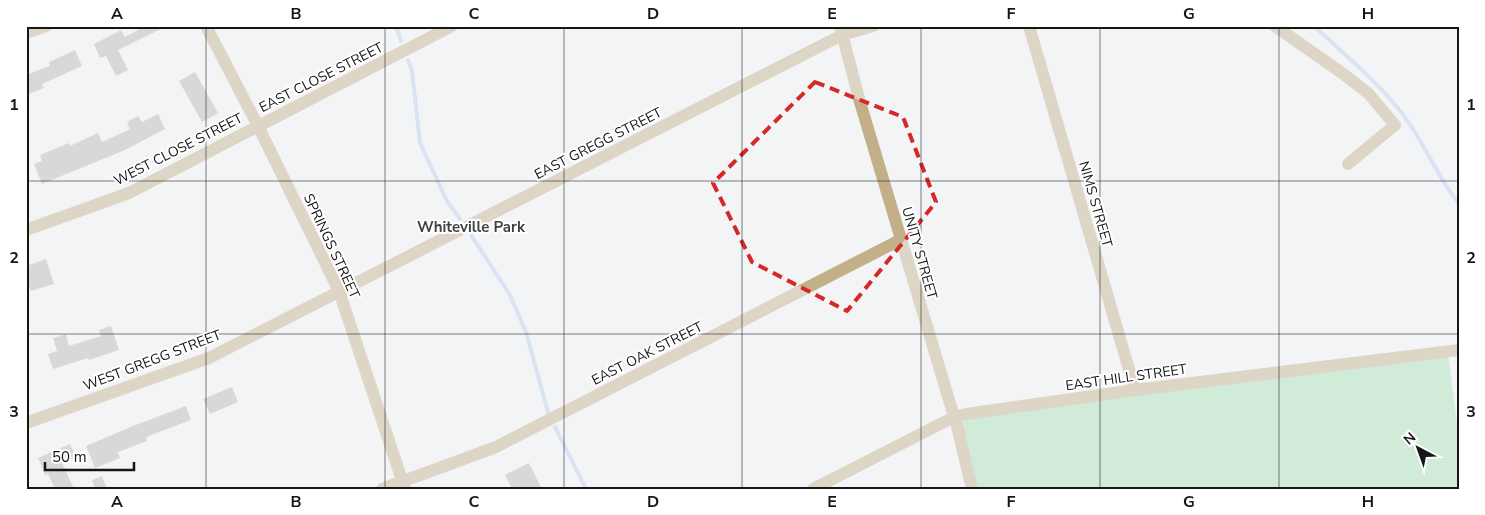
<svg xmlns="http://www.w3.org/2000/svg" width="1485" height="515" font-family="'Nunito Sans',sans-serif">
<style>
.green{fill:#a7dfb3}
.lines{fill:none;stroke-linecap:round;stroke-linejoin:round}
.stream{stroke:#bbceef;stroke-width:4}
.building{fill:#b8b6b5}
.minor{stroke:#c3b089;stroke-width:12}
.marked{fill:none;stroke:#d62828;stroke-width:4;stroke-dasharray:10 6;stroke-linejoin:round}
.grid{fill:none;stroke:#161617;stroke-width:1;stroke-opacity:0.55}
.labels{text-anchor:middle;stroke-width:4;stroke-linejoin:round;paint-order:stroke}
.street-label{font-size:14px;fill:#161617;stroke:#fff}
.neighbourhood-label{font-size:15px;font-weight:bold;fill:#404142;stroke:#fff}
.neatline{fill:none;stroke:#161617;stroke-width:2}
.grid-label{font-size:16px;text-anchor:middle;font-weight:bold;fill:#161617}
</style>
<rect width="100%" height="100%" fill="#f3f4f6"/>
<!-- green -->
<path class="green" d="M1448,353L1459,439V489H974L956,419Z"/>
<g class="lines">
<!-- stream -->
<path class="stream" d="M396,26L401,41
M1314,26C1342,52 1372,77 1397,107C1422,136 1435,174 1459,204
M408,60L412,71L420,143L447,201L460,219
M471,235L510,295L526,332L548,412
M555,427L586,489"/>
</g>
<!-- building -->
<path class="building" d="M145,26H167L118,50L128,70L116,76L106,56L100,58L94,44L121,30L125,37Z
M75,50L82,66L42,84L44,88L26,95V75L50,66L49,62Z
M195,72L218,113L202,122L179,81Z
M158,114L165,129L125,150L42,184L34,164L42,161L40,155L69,143L70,146L98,133L102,142L130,129L127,122L138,116L142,122Z
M46,259L54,284L31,291L28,283L26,284V266Z
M111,326L119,350L89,360L88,358L53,369L48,354L57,351L53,338L66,334L69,346L101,336L99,330Z
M232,387L238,402L210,414L203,399Z
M186,406L191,420L146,437L147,441L118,452L120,458L95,468L86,446L133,426Z
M70,444L76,457L62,463L74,489H55L48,474L45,475L38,458Z
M529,463L542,489H512L505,475Z
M102,476L107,489H95L92,480Z"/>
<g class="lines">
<!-- minor -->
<path class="minor" d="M206,26L258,126L339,291L405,489
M840,26L860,102L958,430L972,489
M1029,26L1135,390
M1275,26L1342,73L1368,93L1395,125L1348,164
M26,33L46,26
M26,230L129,193L452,26
M26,423L209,358L842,35L873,26
M382,489L496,447L900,240
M813,489L954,417L966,414L1135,390L1459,350"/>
</g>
<!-- marked area -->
<path d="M0 0H1485V515H0ZM815,82L903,117L936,202L847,311L752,262L713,183Z" fill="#f3f4f6" fill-opacity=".55" fill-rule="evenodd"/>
<path class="marked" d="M815,82L903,117L936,202L847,311L752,262L713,183Z"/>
<!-- grid -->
<path class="grid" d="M206,26V489M385,26V489M564,26V489M742,26V489M921,26V489M1100,26V489M1279,26V489M26,181H1459M26,334H1459"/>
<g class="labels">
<!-- street labels -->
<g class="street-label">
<text transform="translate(321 77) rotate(-27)" y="5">EAST CLOSE STREET</text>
<text transform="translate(598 143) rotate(-27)" y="5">EAST GREGG STREET</text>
<text transform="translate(178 149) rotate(-27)" y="5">WEST CLOSE STREET</text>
<text transform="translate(1096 204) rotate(74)" y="5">NIMS STREET</text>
<text transform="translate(332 246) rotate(65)" y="5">SPRINGS STREET</text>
<text transform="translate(920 253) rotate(74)" y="5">UNITY STREET</text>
<text transform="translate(647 353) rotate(-27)" y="5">EAST OAK STREET</text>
<text transform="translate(152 360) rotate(-21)" y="5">WEST GREGG STREET</text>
<text transform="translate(1126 377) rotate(-8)" y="5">EAST HILL STREET</text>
</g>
<!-- neighbourhood labels -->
<g class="neighbourhood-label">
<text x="471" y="232">Whiteville Park</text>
</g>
</g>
<!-- border -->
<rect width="1485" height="515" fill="none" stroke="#ffffff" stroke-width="55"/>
<!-- north arrow -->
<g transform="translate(1418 448) rotate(319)" stroke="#ffffff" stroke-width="4" paint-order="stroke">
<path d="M0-4L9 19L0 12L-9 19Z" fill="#161617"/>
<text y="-8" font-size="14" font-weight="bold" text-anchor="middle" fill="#161617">N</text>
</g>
<!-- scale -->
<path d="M45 462v8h89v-8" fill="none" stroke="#161617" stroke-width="2.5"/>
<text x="52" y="462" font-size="15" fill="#161617" stroke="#ffffff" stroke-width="4" paint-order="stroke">50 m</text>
<rect x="28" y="28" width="1430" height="460" class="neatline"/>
<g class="grid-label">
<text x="117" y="19">A</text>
<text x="296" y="19">B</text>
<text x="474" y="19">C</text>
<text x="653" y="19">D</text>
<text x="832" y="19">E</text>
<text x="1011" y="19">F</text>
<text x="1189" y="19">G</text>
<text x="1368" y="19">H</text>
<text x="14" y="110">1</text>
<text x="1471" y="110">1</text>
<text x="14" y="263">2</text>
<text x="1471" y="263">2</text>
<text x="14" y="417">3</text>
<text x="1471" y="417">3</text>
<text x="117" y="507">A</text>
<text x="296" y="507">B</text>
<text x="474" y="507">C</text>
<text x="653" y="507">D</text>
<text x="832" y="507">E</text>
<text x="1011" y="507">F</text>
<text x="1189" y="507">G</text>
<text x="1368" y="507">H</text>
</g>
</svg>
